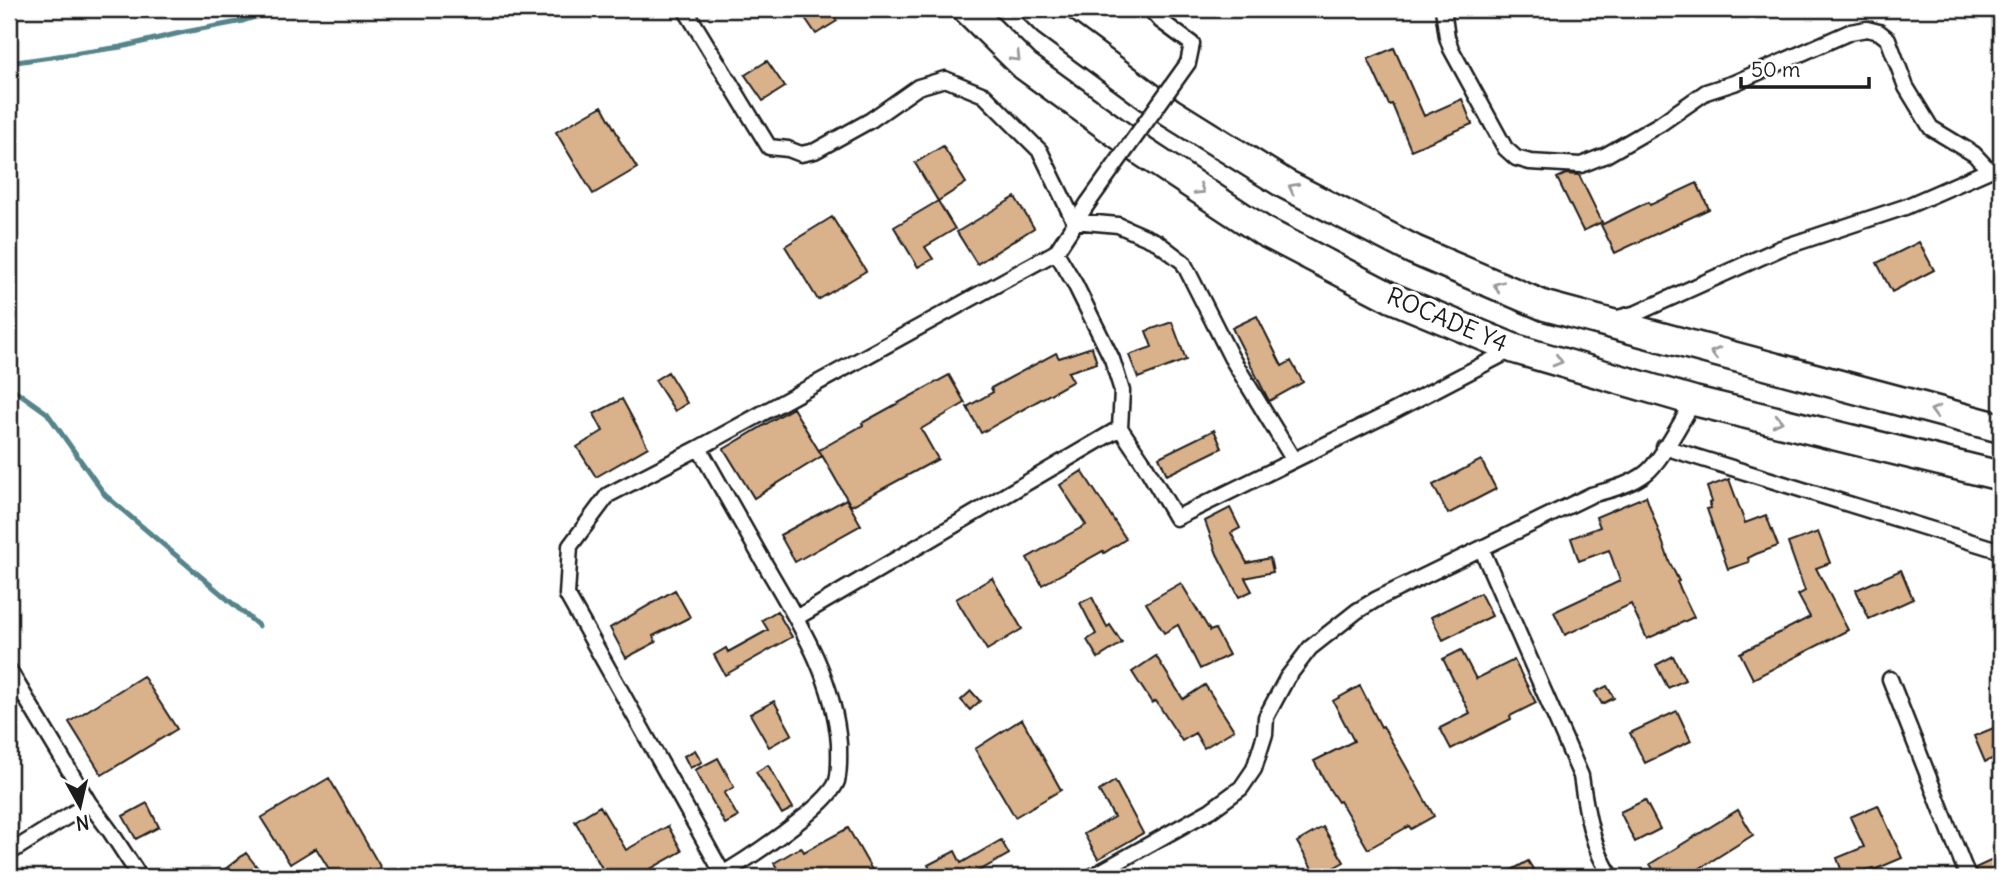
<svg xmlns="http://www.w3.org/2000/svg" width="2010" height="886" font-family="Delius,sans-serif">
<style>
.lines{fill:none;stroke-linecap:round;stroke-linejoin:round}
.stream{stroke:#54848a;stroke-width:5}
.building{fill:#d9b18a;stroke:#1c1c1c;stroke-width:2}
.street-casing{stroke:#1c1c1c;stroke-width:19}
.highway-casing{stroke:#1c1c1c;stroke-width:33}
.street{stroke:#fff;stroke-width:14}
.highway{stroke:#fff;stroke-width:28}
.street-bridge-casing{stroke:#1c1c1c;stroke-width:19;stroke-linecap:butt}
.street-bridge{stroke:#fff;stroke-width:14}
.oneway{stroke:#999}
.labels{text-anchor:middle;stroke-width:7;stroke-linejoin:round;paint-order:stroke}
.street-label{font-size:24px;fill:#1c1c1c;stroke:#fff}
</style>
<rect width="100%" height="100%" fill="#fff"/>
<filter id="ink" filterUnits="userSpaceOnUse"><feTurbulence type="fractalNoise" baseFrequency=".0143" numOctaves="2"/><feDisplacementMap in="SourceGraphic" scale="14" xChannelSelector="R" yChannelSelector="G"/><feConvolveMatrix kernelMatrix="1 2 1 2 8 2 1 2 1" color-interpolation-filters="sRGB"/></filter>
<g filter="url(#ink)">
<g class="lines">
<!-- stream -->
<path class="stream" d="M9,63L121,47L180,33L243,21L279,9
M9,386L47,413L105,495L259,626"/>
</g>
<!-- building -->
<path class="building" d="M799,9H829L837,21L816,34Z
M1394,48L1424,116L1462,99L1472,124L1411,150L1392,104L1389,105L1368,59Z
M767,61L785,87L763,101L745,75Z
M602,106L619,137L618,138L637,168L593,194L556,132Z
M943,146L966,183L938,201L915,163Z
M1566,174L1579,175L1602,222L1583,231L1557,178Z
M1697,183L1709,209L1615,253L1601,225L1648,202L1650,205Z
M1015,197L1034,228L977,264L957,232Z
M938,201L955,229L925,247L933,259L918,267L894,227Z
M832,217L866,271L818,300L785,246Z
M1919,242L1934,270L1892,292L1877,263Z
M1257,316L1282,366L1291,361L1303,382L1269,401L1232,328Z
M1172,322L1186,360L1138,378L1129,355L1152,347L1146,331Z
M1092,347L1097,363L1068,372L1073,381L981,433L967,407L993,392L991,388L1056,353L1059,358Z
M668,372L687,403L675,411L655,380Z
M949,375L965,403L921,429L938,459L851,506L819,450L863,425L862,423Z
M622,399L648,447L596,477L577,447L603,431L594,414Z
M793,408L822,456L754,498L724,449Z
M1214,430L1222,448L1167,475L1159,457Z
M1481,460L1496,489L1448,514L1433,485Z
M1082,471L1126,539L1104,553L1103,551L1042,585L1027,558L1086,525L1060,485Z
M1729,479L1745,523L1766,515L1778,546L1756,554L1748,558L1749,562L1728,569L1707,509L1711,508L1709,503L1712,502L1707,487Z
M1646,496L1670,563L1679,581L1677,582L1694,617L1647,639L1631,604L1565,635L1554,612L1620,581L1609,550L1579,561L1571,538L1600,527L1596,517Z
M846,499L861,525L795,562L780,535Z
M1230,508L1240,528L1231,533L1247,563L1270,558L1273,572L1245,578L1252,591L1239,597L1217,554L1205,521Z
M1818,532L1830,563L1816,568L1848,630L1753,679L1740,653L1810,617L1798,595L1805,591L1788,543Z
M1901,570L1913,599L1869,619L1856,590Z
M992,578L1022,629L987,650L956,599Z
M1181,583L1210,631L1215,629L1229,655L1200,669L1178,625L1164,633L1146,603Z
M675,590L690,617L653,636L656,642L626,658L610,628Z
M1480,593L1492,616L1443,640L1431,617Z
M1092,597L1107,627L1110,625L1122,643L1098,658L1087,640L1096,634L1080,603Z
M777,611L792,637L725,675L714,655L726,648L728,652L768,630L762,620Z
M1461,650L1476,679L1514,660L1536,703L1510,716L1511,719L1451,749L1440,728L1470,713L1443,659Z
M1156,656L1183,699L1205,685L1234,730L1204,748L1195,733L1182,741L1156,701L1152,703L1132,672Z
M1673,656L1685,680L1668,688L1656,665Z
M143,676L177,729L102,775L69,722Z
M1360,686L1381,727L1383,726L1434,816L1411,829L1409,826L1368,849L1340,801L1338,802L1330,790L1314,761L1354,741L1333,701Z
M1607,686L1614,698L1602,704L1595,692Z
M971,691L980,701L970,710L961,700Z
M774,701L792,734L769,747L750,714Z
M1677,711L1691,741L1645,763L1630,733Z
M1022,719L1061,790L1015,817L975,749Z
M2001,725V755L1985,762L1974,736Z
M695,750L702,762L690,768L684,756Z
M718,758L734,787L724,793L738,817L725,824L695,770Z
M768,765L793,808L782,814L756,772Z
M329,778L381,868L365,877H334L316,848L290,864L261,818Z
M1115,781L1143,833L1098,859L1084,834L1114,817L1099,791Z
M1645,800L1660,829L1635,842L1620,812Z
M147,803L159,827L136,839L123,816Z
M1878,805L1902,858L1874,870L1873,868L1844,877L1837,858L1864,847L1850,817Z
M600,806L626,850L668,826L682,851L636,877H607L575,821Z
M1738,810L1753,835L1686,877H1658L1650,864Z
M1323,827L1344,862L1317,877L1297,842Z
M848,828L876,877H782L774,863L801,847L804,852Z
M1001,840L1009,854L968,877H934L928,865L955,851L961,863Z
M246,853L265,877H215Z
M2001,856V877H1977L1975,868Z
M1528,861L1538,877H1499Z"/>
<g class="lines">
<defs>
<path id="street" d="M685,9L769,147L788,149L801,154L815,151L871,120L918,87L945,79L984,95L1040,151L1074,221L1118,225L1157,242L1183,262L1231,357L1293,459
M1150,9L1161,21L1192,44L1188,63
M1443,9L1447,37L1451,49L1505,148L1516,158L1530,162L1581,165L1606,155L1660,124L1706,92L1734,83L1850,32L1867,29L1879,32L1888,39L1906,87L1931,128L1974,154L1989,170
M1088,203L1056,252L1075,284L1112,359L1122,391L1120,428L1143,462L1176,518L1390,413L1513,349
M1614,319L1637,313L1781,248L1905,207L2001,165
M1664,447L2001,551
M699,448L608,495L570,546L567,595L723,874
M1482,550L1581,776C1586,810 1592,849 1612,877
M796,618L1120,428
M9,670L89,803L110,831L140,877
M1890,679L1968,877
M9,853L89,803
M717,877C742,863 829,806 837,781C840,770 839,756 839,744C834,675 796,618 762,559C741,522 720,485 699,448L1056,252
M1091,877L1211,810L1241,788L1254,769L1265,734L1266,717L1287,678L1310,648L1357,611L1377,599L1591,495C1609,490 1631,485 1646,473C1661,462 1683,418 1694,401"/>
<path id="highway" d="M967,9L1025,66L1143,152L1263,231L1392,298L1515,349L1694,401L2001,476
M1035,9L1048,22L1171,113L1285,184L1414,250L1545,306L2001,428"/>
</defs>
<!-- street casing -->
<use href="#street" class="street-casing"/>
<!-- highway casing -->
<use href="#highway" class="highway-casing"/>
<!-- street -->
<use href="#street" class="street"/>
<!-- highway -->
<use href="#highway" class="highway"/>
<defs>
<path id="street-bridge" d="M1088,203L1188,63"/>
</defs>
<!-- street-bridge casing -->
<use href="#street-bridge" class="street-bridge-casing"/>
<!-- street-bridge -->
<use href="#street-bridge" class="street-bridge"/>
</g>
<!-- one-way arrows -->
<defs><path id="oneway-chevron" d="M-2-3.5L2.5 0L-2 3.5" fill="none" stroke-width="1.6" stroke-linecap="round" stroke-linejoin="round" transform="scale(1.75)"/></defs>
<g class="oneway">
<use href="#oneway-chevron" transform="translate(1016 57) rotate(45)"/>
<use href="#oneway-chevron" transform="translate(1293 188) rotate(-152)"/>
<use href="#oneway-chevron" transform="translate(1200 190) rotate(33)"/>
<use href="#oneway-chevron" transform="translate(1498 286) rotate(-157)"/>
<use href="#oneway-chevron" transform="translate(1715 353) rotate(-165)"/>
<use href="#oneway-chevron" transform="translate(1558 361) rotate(16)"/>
<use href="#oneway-chevron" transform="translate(1935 411) rotate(-165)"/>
<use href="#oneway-chevron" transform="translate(1778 421) rotate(14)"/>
</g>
</g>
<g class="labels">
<!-- street labels -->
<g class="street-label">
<text transform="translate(1447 320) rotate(23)" y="8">ROCADE Y4</text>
</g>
</g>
<!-- margin -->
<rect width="2010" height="886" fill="none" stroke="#fff" stroke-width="35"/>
<rect x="18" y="18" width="1975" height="851" fill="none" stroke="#1c1c1c" stroke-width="2.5" filter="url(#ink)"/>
<!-- north arrow -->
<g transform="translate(80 806) rotate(172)" stroke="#ffffff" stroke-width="5" paint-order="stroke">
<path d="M0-5L12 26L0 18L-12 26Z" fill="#1c1c1c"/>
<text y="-10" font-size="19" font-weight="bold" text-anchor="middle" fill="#1c1c1c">N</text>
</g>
<!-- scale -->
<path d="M1741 77v10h128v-10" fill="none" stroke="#1c1c1c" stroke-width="3.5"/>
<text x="1751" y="77" font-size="21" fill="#1c1c1c" stroke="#ffffff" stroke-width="5" paint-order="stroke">50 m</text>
</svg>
